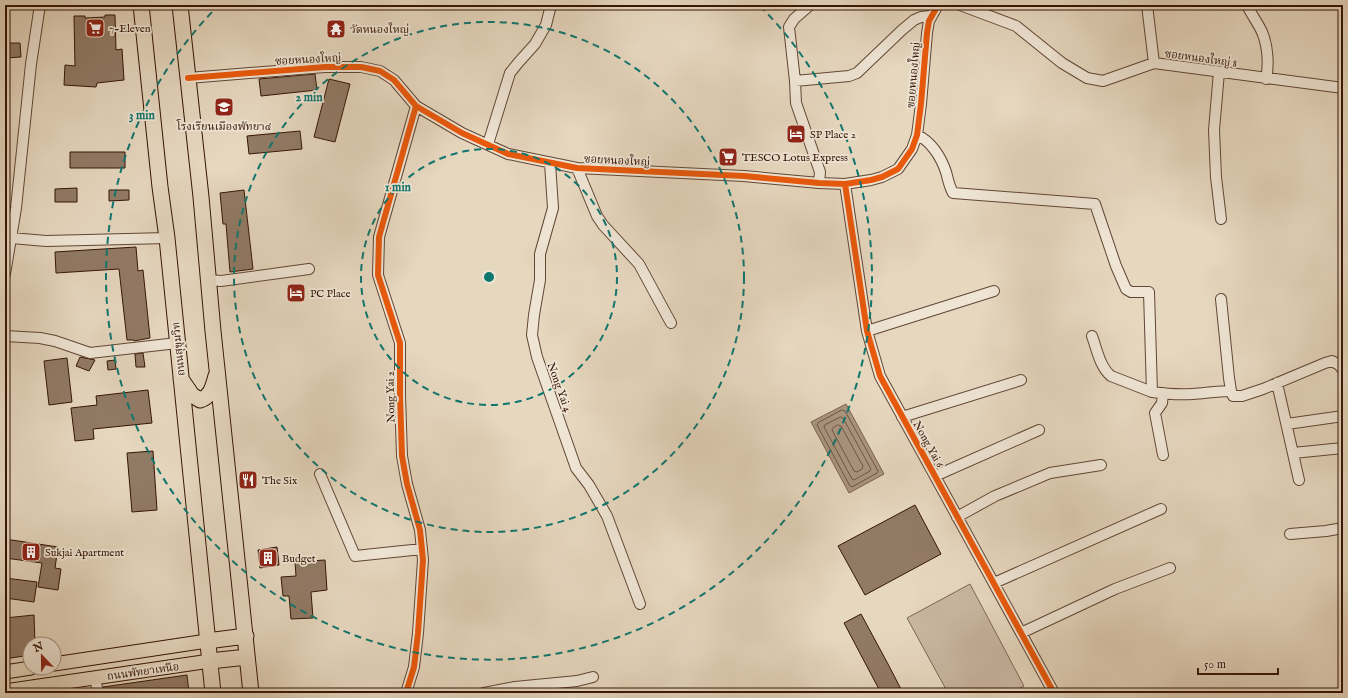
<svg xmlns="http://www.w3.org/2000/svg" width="1348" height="698" font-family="'IM FELL English','Noto Serif Thai',serif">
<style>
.green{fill:#c8b6a0;stroke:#7e6653}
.water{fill:#aa9580;stroke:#7b624f}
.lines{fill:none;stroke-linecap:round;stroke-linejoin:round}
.shore{stroke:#705543;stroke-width:1}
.building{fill:#917a66;stroke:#351506}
.minor-casing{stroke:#614634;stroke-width:12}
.major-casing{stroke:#351506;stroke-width:15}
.highway-casing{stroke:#351506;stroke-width:17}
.minor{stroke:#efe5d5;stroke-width:10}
.major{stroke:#e6d7bf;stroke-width:13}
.highway{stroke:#e6d7bf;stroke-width:15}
.cycleway-casing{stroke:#efe5d5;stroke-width:8}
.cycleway{stroke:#e8590c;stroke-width:6}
.ring{fill:none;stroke:#0f766e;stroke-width:2;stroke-dasharray:7 5}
.labels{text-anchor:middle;stroke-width:3.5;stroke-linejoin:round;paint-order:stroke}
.poi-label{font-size:11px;fill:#351506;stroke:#efe5d5;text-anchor:start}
.street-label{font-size:11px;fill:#351506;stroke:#efe5d5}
.centre{fill:#0f766e;stroke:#efe5d5;stroke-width:2}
.ring-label{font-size:12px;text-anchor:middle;font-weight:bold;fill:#0f766e;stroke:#efe5d5;stroke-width:3.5;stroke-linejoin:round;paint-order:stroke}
</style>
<rect width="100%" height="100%" fill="#e6d7bf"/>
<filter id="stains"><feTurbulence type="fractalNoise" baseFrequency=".005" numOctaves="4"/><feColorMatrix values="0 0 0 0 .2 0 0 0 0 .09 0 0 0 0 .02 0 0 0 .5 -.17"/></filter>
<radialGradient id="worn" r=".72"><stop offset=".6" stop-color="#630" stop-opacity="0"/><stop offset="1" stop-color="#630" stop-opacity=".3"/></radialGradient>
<!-- green -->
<path class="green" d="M970,584L1024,686L1011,693H948L907,618Z"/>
<!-- water -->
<path class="water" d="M846,404L884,474L849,493L811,422Z"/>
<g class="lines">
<!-- shore -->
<path class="shore" d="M842,410L845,411L878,471L877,473L852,487L850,486L817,425L818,423Z
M841,417L843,418L871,469L870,471L854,480L852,479L824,427L825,425Z
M838,425L841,426L863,466L862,469L857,472L854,471L832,430L833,428Z"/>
</g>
<!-- building -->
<path class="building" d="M105,15H115L116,50L122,49L124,80L97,83L96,87L64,85L65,65L75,66L74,16H85V18L105,17Z
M5,43H20L21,57L5,58Z
M315,74L317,90L261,96L259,79Z
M329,79L350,84L335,142L314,137Z
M300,131L302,149L249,154L247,136Z
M70,152H125V168H70Z
M77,188V202H55V189Z
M109,190H129V200L109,201Z
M244,190L253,269L230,272L226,224H223L220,193Z
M136,247L138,271L143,270L150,338L134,341V340H127L119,269L56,273L55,252Z
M143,353L145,367H136L135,354Z
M80,357L95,360L89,371L76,366Z
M67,358L72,402L49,405L44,361Z
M115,360L116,369L108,370L107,361Z
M148,390L152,423L93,429L94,439L75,441L71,408L97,405L96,396Z
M153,451L157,510L132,512L127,453Z
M915,505L941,554L865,595L838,546Z
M5,539L58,547L55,568L61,569L58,590L38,587L42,563L5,558Z
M277,547L279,565L260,568L258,550Z
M325,560L327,590L311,592L313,618L291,619L289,596H283L281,577L296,576L295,562Z
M5,578L37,582L34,602L5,598Z
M861,614L888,664L903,693H881L872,676L844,623Z
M34,615L35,644H30V655L5,659V618Z
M187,675L189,692L104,693L103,687Z"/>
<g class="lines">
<defs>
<path id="minor" d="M810,5L794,19L789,27L795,81L796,103L820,172L819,183
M960,5L1016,26L1062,63L1087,78L1103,81L1154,63L1343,88
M1147,5L1154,63
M1247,5C1251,14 1258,23 1262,32C1268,46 1269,65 1266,79
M1219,72L1214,130L1216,177L1221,219
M188,78L325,67H361L380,71L394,80L416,106L462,133L508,154L577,168L744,176L819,183L845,184L871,180L882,177L898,169L912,149L917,135L921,104L927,33L929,21L938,5
M795,81L849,76L857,73L902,30L914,20L921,17L931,16
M917,135C931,141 941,157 946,172C948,179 949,186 953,193L1095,204L1116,266L1126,289L1131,292H1149L1152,392C1166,394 1179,395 1193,394C1206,393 1218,391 1231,391
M488,144L510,73L518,63L535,44L546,25L551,5
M550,163L553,208L540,254V280L534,315L532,335L537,357L576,468L589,485L607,516L640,604
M577,168L597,216L603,225L639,264L671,323
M845,184L867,331L880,376L1054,693
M11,238L46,241L167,238
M5,274L16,208L31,64L40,5
M208,280L221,281L309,269
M1221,299L1229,378L1231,391L1233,396H1242L1263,389L1325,363L1332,361L1339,365L1343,370
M867,331L994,291
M5,336L40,338L55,341L90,353L177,343
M1092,336C1097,350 1100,367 1111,376L1152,392
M1277,383L1299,480
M902,417L1021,380
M1287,424L1343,416
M1293,453L1343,448
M1163,455L1155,413L1162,403L1163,393
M320,474L355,556L422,549
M935,476L1039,430
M957,517L995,496L1050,473L1101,465
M1290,534L1326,531L1343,528
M994,583L1161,509
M1021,633L1115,589L1170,568
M95,678L98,693
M406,693L414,667L418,633L423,560L420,530L407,484L402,456L400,395V343L378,275L379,237L416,106
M484,693L515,687L577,681L593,677"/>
<path id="major" d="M54,664L207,641
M5,672L31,668
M5,691L210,661"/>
<path id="highway" d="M141,5L160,187L167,238L213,693
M180,5L201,197L213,331L251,693
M181,379L192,395L200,400C211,397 213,386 216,376
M207,641L246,636
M210,661L247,657"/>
</defs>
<!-- minor casing -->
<use href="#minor" class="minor-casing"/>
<!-- major casing -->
<use href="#major" class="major-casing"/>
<!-- highway casing -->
<use href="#highway" class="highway-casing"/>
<!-- minor -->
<use href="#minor" class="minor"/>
<!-- major -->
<use href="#major" class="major"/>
<!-- highway -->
<use href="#highway" class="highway"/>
<defs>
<path id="cycleway" d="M188,78L325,67H361L380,71L394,80L416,106L462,133L508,154L577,168L744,176L819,183L845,184L871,180L882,177L898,169L912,149L917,135L921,104L927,33L929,21L938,5
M845,184L867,331L880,376L1054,693
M406,693L414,667L418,633L423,560L420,530L407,484L402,456L400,395V343L378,275L379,237L416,106"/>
</defs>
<!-- cycleway casing -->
<use href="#cycleway" class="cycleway-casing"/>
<!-- cycleway -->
<use href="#cycleway" class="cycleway"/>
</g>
<!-- distance rings -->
<g class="ring">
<circle cx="489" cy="277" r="128"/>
<circle cx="489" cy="277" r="255"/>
<path d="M760 6A383 383 0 1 1 218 6"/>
</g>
<!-- icons -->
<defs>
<symbol id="supermarket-square" viewBox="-11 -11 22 22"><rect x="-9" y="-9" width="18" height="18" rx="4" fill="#8f2418" stroke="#efe5d5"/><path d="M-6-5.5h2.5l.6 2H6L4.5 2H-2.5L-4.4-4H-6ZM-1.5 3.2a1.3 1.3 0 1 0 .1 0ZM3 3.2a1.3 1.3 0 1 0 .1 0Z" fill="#fff"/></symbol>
<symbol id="temple-square" viewBox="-11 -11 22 22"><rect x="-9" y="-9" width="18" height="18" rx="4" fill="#8f2418" stroke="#efe5d5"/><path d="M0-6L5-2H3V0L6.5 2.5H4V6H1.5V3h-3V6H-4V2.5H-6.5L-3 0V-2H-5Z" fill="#fff"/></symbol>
<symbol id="school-square" viewBox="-11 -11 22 22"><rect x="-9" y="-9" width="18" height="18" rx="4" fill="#8f2418" stroke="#efe5d5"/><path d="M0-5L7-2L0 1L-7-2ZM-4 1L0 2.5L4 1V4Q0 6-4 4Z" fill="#fff"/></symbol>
<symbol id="hotel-square" viewBox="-11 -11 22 22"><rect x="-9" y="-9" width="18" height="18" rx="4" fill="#8f2418" stroke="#efe5d5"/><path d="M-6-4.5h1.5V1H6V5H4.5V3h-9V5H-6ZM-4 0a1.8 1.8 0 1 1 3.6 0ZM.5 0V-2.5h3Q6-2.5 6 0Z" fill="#fff"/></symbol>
<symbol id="restaurant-square" viewBox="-11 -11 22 22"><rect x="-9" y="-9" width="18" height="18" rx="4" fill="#8f2418" stroke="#efe5d5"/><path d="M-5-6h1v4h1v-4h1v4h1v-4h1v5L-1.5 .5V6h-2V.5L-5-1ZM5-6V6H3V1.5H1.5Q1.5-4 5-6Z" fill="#fff"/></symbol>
<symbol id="building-square" viewBox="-11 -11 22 22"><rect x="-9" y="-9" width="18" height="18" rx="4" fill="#8f2418" stroke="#efe5d5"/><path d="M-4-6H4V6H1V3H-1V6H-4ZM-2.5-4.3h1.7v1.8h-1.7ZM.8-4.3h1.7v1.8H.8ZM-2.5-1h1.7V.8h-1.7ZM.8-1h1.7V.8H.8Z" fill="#fff"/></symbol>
</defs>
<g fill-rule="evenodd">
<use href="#supermarket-square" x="84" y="17" width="22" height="22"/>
<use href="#temple-square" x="325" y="18" width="22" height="22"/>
<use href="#school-square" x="213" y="96" width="22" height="22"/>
<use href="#hotel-square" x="785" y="123" width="22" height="22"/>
<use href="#supermarket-square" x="717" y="146" width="22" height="22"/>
<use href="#hotel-square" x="285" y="282" width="22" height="22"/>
<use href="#restaurant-square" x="237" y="469" width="22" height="22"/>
<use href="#building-square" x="20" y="541" width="22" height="22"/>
<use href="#building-square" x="257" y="547" width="22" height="22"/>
</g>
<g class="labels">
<!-- poi labels -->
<g class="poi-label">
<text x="109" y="32">7-Eleven</text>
<text x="350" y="33">วัดหนองใหญ่</text>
<text x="224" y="130" text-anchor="middle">โรงเรียนเมืองพัทยา๔</text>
<text x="810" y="138">SP Place 2</text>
<text x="742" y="161">TESCO Lotus Express</text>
<text x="310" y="297">PC Place</text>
<text x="262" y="484">The Six</text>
<text x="45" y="556">Sukjai Apartment</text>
<text x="282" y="562">Budget</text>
</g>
<!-- street labels -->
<g class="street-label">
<text transform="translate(1201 58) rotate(8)" y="4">ซอยหนองใหญ่ 8</text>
<text transform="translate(308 59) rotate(-3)" y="4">ซอยหนองใหญ่</text>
<text transform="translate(913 75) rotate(-85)" y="4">ซอยหนองใหญ่</text>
<text transform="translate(617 160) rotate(3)" y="4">ซอยหนองใหญ่</text>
<text transform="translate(178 349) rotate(-96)" y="4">ถนนสุขุมวิท</text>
<text transform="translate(560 387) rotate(70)" y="4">Nong Yai 4</text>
<text transform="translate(390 397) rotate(-91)" y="4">Nong Yai 2</text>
<text transform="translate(929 444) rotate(61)" y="4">Nong Yai 6</text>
<text transform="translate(143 671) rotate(-8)" y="4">ถนนพัทยาเหนือ</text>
</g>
</g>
<circle cx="489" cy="277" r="6" class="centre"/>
<g class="ring-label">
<text x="309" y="101">2 min</text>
<text x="142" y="119">3 min</text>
<text x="398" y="191">1 min</text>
</g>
<!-- margin -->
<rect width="1348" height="698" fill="none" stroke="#e6d7bf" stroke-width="20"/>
<rect x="6" y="6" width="1336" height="686" fill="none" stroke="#351506" stroke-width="2"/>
<rect x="10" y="10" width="1328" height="678" fill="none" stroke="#351506"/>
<!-- north arrow -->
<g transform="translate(42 656) rotate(338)"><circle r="19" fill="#efe5d5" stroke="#a59282"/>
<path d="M0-3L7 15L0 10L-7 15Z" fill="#8f2418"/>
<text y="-6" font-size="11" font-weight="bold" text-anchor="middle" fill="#351506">N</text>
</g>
<!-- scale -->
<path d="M1198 668v6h80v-6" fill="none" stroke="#351506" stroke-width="2"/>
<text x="1204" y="668" font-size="12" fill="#351506" stroke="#efe5d5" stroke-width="3" paint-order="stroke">50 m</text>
<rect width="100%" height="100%" filter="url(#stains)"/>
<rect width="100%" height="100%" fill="url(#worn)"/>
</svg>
